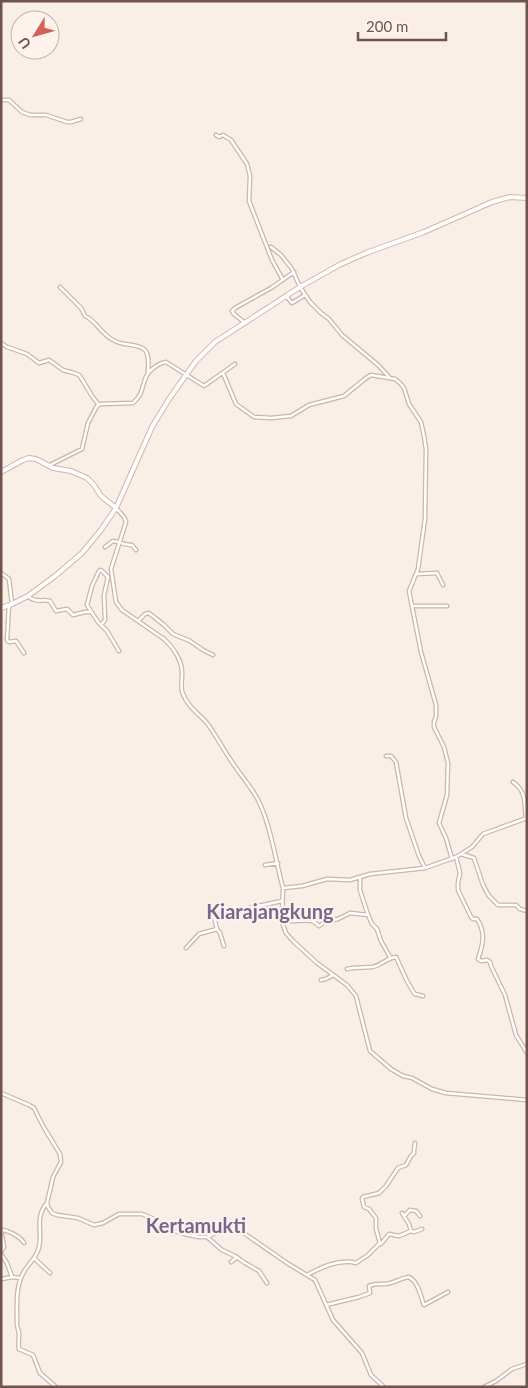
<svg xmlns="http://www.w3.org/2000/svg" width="528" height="1388" font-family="Lato,sans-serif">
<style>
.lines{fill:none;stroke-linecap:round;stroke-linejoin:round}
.minor-casing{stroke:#c9b6ad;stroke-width:5}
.secondary-casing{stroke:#ceb7ae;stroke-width:6}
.minor{stroke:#fff;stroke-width:2.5}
.secondary{stroke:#fff;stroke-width:4}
.labels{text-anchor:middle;stroke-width:4.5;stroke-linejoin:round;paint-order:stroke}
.quarter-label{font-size:20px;font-weight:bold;fill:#79668c;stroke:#fdf3ec}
</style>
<rect width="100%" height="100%" fill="#f9efe6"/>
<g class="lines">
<defs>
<path id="minor" d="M1,100H9L22,112L30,115H46L67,122H71L81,119
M216,135L219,137L223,135L231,140L247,164L250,176L249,201L272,260L283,280
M271,247L281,255L292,269L300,287L310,302L321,313L329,319L342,335L378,365L389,377
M60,287L81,308L85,316C97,321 102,336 115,341C123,346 138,343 145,350C150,356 148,366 148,373
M286,296L292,303L305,295
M245,323L234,314L232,311L235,308L271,288L294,272
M1,343L7,347L27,354L39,363L49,360L63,370L74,373L79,375L83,381L92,396L99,405
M223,373L236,404L254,417L271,418L291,416L309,405L344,396L366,378L371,375L395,379L400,383L404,388L409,404L421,422L424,436L426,449L425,519L418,569L409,591L421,652L436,705V717L434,722V727L444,747L448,763L447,795L439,823L446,838L452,859
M50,465L82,449L88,423L97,406L101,404L133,403C144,393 141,388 146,377C149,370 159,363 166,362L204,386L235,364
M116,508L124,517L126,522L111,569L116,602L122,610L164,639C174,648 183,662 182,675C182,682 180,688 183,694C188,707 198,713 207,723C215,734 222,747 230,759C237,770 246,781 254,793C270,818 275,859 283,888L302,886L327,879L350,880L370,874L425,868L456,857L472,847L483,834L527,818
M105,547L113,541C120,542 125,545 132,545L136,550
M1,573L9,579L12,604
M417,574L437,573L443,585
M108,577L101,570L99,571L92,586L87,605L98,622L107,631L119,651
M28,596C34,603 43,599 50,601L56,611L67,609L73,615L85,612H91
M9,605L7,640L9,642L16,641L24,653
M412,606H447
M138,621L145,614L149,613L164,625L173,634L190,641L203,650L213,655
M101,625L105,620L104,595L108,577
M386,756H391L396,762L406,818L419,856L425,868
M513,782C527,792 524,803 526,819
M461,854L474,858L483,885L489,896L498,905H516L520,909L527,911
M456,857L460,873L458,883V890L471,917L473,919H477C486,932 483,945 478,959L481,961L487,960L490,962L491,966L505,995L516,1035L527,1053
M265,865L278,863
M283,888L282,917L283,925L286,933L293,941L317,963L347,985L352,991L356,996L358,1004L370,1051L391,1069L403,1076L412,1078L432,1089L446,1093L527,1100
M368,915L372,924L377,929L381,941L390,957
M283,922C287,921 308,920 312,921C315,922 317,924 319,926L325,922L338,919L350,913L368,915L360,890V877
M217,929L220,933L224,946
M186,948L199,934L217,929L214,917L215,915L282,901
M347,969C355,967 364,968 372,967C381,966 386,958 396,957L407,981L414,993L415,994L423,996
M321,980L326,979L333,975
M1,1093L29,1105L34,1108L43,1126L60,1154L61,1162L53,1177L47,1203L48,1207L52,1213L57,1215L78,1218L94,1225L103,1223L119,1214H142L154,1219L169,1229L184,1234L199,1237H207L228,1227L238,1229L287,1263L315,1280L333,1320L362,1353L371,1375L384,1387
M47,1203C34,1218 43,1232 39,1247C37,1257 30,1262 25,1270C15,1285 17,1305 17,1322C16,1326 19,1330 19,1334C19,1339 18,1343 19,1349L33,1355L40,1373L56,1387
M404,1216L410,1210L416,1211L420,1216
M1,1230C8,1230 21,1237 24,1243
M1,1230L4,1247L1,1251
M411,1231L414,1232L422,1229
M207,1237L222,1250L235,1256L245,1263L259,1271L267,1283
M379,1243L381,1244L389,1234L399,1236L411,1231L409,1224L402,1213
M1,1254L7,1263L12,1277
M35,1259L50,1273
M231,1262L237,1257
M307,1275C320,1268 340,1258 356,1263L368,1255L380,1243L376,1229V1218L369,1209L364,1207L362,1199L363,1197L379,1193L386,1186L398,1168L406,1165L411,1156L414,1153V1150L415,1143
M2,1279L12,1277L21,1278
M326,1305L359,1297L370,1293L369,1286C375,1283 379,1284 385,1284C394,1283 401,1278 409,1277C419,1283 420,1295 424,1305L448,1292
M484,1387L496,1381L512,1369L527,1364"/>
<path id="secondary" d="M1,472L23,460L29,458L36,459L53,468L71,471L87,478L94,485L101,496L116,508
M1,608L12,604L28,596L55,576L82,553L101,530L116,508L152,427L169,399L196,361L215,342L300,287L339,265L366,253L424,232L492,202L510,197L527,198"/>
</defs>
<!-- minor casing -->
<use href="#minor" class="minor-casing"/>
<!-- secondary casing -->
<use href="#secondary" class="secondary-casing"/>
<!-- minor -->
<use href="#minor" class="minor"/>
<!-- secondary -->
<use href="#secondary" class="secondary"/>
</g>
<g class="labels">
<!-- quarter labels -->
<g class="quarter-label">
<text x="270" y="919">Kiarajangkung</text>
<text x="196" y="1233">Kertamukti</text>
</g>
</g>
<!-- border -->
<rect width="528" height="1388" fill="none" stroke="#6f544e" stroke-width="5"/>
<!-- north arrow -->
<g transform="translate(35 35) rotate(233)"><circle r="24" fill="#fdf3ec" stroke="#c4b3ad"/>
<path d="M0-4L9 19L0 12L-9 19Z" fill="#d4615a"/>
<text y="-8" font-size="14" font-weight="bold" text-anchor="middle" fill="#6f544e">U</text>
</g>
<!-- scale -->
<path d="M358 32v8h88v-8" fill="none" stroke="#6f544e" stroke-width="2.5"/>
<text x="366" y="32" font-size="15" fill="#6f544e" stroke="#fdf3ec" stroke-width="4" paint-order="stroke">200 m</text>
</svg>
